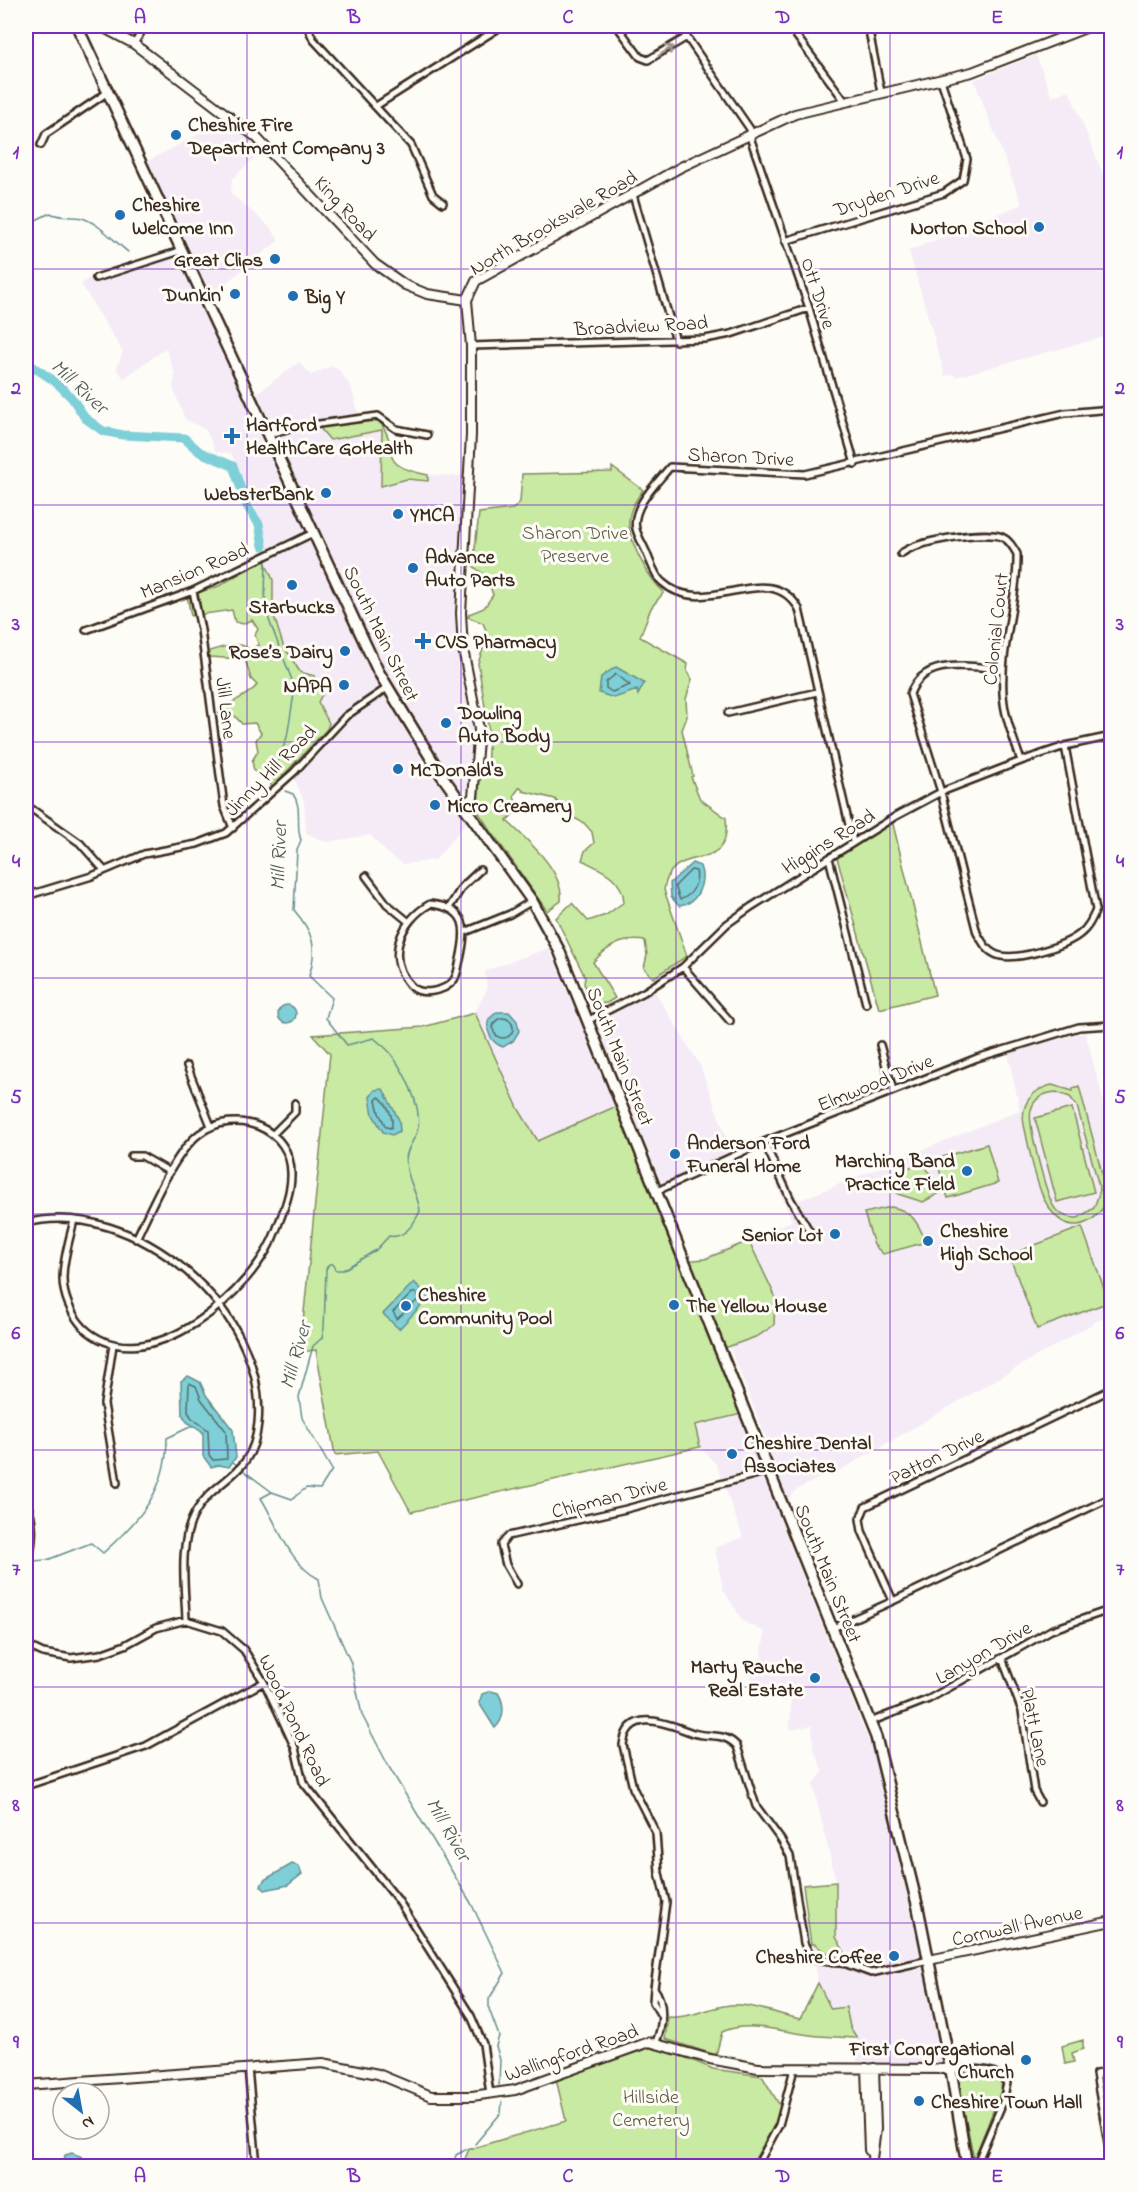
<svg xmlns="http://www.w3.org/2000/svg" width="1137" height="2192" font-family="'Indie Flower',sans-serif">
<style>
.built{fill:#f4ebf6}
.green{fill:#c9eaa3;stroke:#828a60;stroke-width:1.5;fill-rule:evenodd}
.water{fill:#7ecfd7;stroke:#638d8d;stroke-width:1.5}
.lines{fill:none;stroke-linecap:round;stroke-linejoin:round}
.shore{stroke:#566c68;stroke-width:1.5}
.stream{stroke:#638d8d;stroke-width:1.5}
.river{stroke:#7ecfd7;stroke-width:9}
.street-casing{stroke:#3b2a1e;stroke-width:10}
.secondary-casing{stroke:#3b2a1e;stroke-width:12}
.highway-casing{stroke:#3b2a1e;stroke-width:14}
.street{stroke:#fdfcf7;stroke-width:5}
.secondary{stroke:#fdfcf7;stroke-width:8}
.highway{stroke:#fdfcf7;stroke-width:9}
.oneway{stroke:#9c938a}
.grid{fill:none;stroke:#7b2cbf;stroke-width:1.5;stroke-opacity:0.55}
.poi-dot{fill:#1f6fb2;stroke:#fdfcf7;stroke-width:2}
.labels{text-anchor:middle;stroke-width:6;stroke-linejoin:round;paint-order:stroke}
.poi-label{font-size:20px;font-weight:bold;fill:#3b2a1e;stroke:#fdfcf7;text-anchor:start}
.street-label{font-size:20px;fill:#3b2a1e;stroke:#fdfcf7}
.park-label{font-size:20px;fill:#5e5a3f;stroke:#fdfcf7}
.water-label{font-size:21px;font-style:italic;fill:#4f5c56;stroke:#fdfcf7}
.neatline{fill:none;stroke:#7b2cbf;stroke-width:2}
.grid-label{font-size:20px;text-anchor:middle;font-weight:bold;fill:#7b2cbf}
</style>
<rect width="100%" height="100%" fill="#fdfcf7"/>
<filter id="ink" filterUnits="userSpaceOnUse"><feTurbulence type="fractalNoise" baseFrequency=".0167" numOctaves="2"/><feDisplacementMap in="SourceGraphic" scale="12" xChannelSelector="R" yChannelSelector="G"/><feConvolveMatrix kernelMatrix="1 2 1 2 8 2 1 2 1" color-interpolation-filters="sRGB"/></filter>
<g filter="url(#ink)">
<!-- built -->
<path class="built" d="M1036,55L1052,97L1069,90L1103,174L1109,171L1111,180V335L955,377L954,374L945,376L909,251L1022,204L974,80Z
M225,120L263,150L232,179L231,194L271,228L279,240L210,296L256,394L299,362L311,375L332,366L340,371L351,387L359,416L316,424L330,440L382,430V486L407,479L428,481V475L464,476L455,614L462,667L475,725L476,748L469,787L452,801L467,822L435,860L404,864L390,856L370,835L326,842L306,833L304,801L294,778L324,748L328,723L318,702L323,693L314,676L300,672L283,645L273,613V580L264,559L263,525L231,453L216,452L206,430L185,419L173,388L175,374L166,348L124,378L116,369L123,352L81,284L100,270L170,250L184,242L146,162Z
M549,948L616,1107L538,1142L518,1108L475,1013L487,989L485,971Z
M654,990L700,1065L732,1153L661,1184L596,1021Z
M1085,1032L1111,1129V1313L839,1471L836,1470L794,1491L779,1517L873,1752L918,1942L942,2063L907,2065L857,2062V2038L850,2027L846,2007L831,2009L818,1983L811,1944L837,1943L836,1882L813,1785L823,1772L813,1748L812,1726L790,1730L791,1687L762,1690L756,1688L746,1667L761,1658L765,1632L743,1621L723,1589L715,1548L743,1537L716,1464L700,1447L694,1425L738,1416L767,1440L695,1261L792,1221L763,1150L774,1146L798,1201L1020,1110L1008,1053Z"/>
<!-- green -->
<path class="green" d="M376,418C406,450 369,463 428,475V481L407,479L381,486L382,430L330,440L319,427Z
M612,467L643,490C636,500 630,508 629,520C627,540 649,579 664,592L651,608L640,637L688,664L687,671L692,679L686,699L687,717L682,730L693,776L691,777L700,799L726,818C732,880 671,837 664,890L687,956L653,978L644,968L647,955L645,941C623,938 609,945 593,962L615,998L607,1003L596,1004L584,984L585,977L556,918L572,903L588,921L606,915L624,902C623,878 602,870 582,860L585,851L594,843L592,832L584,823L566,814L555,799L523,791L520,787L514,795L517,809L507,821C527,840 564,870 561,901L547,911L478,812L480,770H487L489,732L478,663L488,635L483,623L468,617L469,614L484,608L493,595L487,577L473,566L479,513L513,509L520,502L522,474L612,472Z
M264,559L273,580V613L283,645L300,672L314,676L323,693L318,702L329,723L327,729L273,786L254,771L252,761L258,751L256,740L261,733L255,723L242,724L233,714L219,713C230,700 247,698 257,685L251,679L245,659L208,657L210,651C222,648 238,640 249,649L259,645L255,635L258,629L252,620L243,624L235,622L232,610L191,616L187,596L219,586Z
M891,816L935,995L879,1009L836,854Z
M475,1013L518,1108L538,1141L621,1104L683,1261L705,1259L749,1241L775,1296L774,1325L758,1336L722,1349L746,1413L695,1425L700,1447L411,1512L378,1451L335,1455L316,1350L300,1352L330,1054L313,1035L423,1027Z
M1052,1085L1073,1091V1088L1079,1086L1111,1207L1105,1209L1104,1206C1098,1216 1090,1223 1078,1225C1039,1228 1031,1153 1024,1125C1020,1105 1032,1089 1052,1085ZM1056,1092L1070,1097L1077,1106L1100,1190L1094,1208L1078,1218C1069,1218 1062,1216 1056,1210C1047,1200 1027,1122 1031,1110C1034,1098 1044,1093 1056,1092Z
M1072,1108L1094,1192L1057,1202L1035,1118Z
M987,1144L998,1183L948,1198L936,1159Z
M923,1161L940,1193L923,1202L898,1194L887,1178Z
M891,1207C912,1210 918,1223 926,1242L883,1254L874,1245L864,1213Z
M1082,1227L1109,1302L1037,1329L1009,1255Z
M836,1882V1937L845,1953C832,1957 825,1953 815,1944H811L803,1885Z
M818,1983L831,2009L846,2007L850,2027L857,2038C841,2037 825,2037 810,2035C784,2032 747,2020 722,2032L716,2055L665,2039L668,2017C693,2019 716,2003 741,2005C761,2007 781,2015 800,2019Z
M1083,2040V2049L1072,2053L1074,2062L1065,2064L1062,2046Z
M649,2048H663L713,2069L762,2076L782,2109L775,2125L753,2162V2166H462L469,2149L566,2121L556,2079Z
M956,2073L992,2074L1002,2080L1001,2091L974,2159Z"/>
<!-- water -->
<path class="water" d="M616,667L644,683L638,695L637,690L614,698L599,693L601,677Z
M692,863L700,866C706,882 698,904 679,906L671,897L670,883Z
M278 1014a9 9 0 1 1 18 0a9 9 0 1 1-18 0Z
M497,1012H509L517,1021L519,1031L513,1041L503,1047C491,1043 485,1030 489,1019Z
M383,1089L399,1120L400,1131L392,1135L383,1132L373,1115L370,1097L375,1090Z
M414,1282L429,1297L399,1329L383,1314Z
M188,1376L200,1382L206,1395L233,1430L236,1457L229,1467L219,1465L211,1467L203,1456V1432L187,1422L182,1414L181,1381Z
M491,1691L498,1693C505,1704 505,1719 495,1728L479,1703L482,1694Z
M292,1864L299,1866L302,1874L288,1885L265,1890L261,1886L264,1880Z
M72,2153L82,2157L90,2166H63L65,2155Z"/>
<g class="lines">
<!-- shore -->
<path class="shore" d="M616,674L630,685L612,692L606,688V682Z
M691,870L696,871C699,884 692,895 680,900L675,886Z
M493 1028a10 10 0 1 1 20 0a10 10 0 1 1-20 0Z
M379,1097C386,1101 395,1119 391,1128L386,1127L379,1113L376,1100Z
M412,1293H416L419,1299L397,1319L393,1312Z
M189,1383L196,1386L201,1399L226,1431L227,1459L213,1460L209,1455L208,1430L192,1418L188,1412Z"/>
<!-- stream -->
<path class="stream" d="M26,202L29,205V215L34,221L50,213C62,219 70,215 82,218C99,223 115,242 128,252
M266,562L265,596L269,620L295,688L287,737L274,774L275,780
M285,791L293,794C303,808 295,825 301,840L297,850L294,910C313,932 318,948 309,976L332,998L326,1018L347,1045L374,1038C379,1043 387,1048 391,1054C404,1071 422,1106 418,1128C416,1139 405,1149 406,1162C407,1180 418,1194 420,1211C414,1224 404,1239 389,1236L376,1250L343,1270H335L333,1264H329L326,1269L324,1328L322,1338L313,1346L299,1397L302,1418L332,1470L320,1489L306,1488L292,1499L272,1492L261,1498C278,1525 289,1564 319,1579L322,1598L351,1663L362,1715L389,1767L471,1903L505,1973L489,1999V2009L499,2036L496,2046L500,2060L499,2085
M233,1462L237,1465
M244,1471L272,1492
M32,1561L47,1560L91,1543L103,1553C140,1520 167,1490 167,1438L192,1426
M475,2144L501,2113L502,2102
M453,2166L456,2155L469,2148"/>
<!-- river -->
<path class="river" d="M26,362L56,382L72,398L85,418L103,431L123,435L184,438L200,452L233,466L247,506L259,524L263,546"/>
<defs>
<path id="street" d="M307,26L313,39L411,145L433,195L443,203
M617,26L640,57L648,60L687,37
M679,26L750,129L751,140L809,308L855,464
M789,26L844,100
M868,26L881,92
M1105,26L1112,43
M134,44L145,26
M376,106L502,26
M41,145L46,134L108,92
M633,195L676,341
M785,241L944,193L963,180L967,159L941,80
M96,278L180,251
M471,346L705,339L731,334L809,308
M267,435L290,428L378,416L396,429L427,435
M901,554C914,541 984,530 1002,537C1009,540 1013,547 1017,554C1018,600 1000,646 1003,693C1004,717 1014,739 1021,761
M193,591L201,630L224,806L233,828
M86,630L193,591L313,533
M1003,669C969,667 924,656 910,694L941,792L977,933C982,941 986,950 995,954C1013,963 1065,946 1080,934C1088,928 1092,919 1096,910L1065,746
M728,713L817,692
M26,805L80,843L104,870
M853,842L799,609C768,556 706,622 662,582C655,576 651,563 647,554C644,546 638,537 636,529C631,507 657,483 670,467L805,474L1065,413L1112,409
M829,858L866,1004
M366,876L387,904L409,922
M26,896L92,876L144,854L197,844L226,833L294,772L346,716L387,688
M430,904C468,908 467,928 460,960C458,966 458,976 453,981C445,991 422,996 412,987C384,959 400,921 430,904Z
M449,908L462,887L480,870
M465,932L510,914L532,901
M683,967L730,1021
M587,1021L644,992L683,967L727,924L751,907L896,816L941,792L1021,761L1065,746L1112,736
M880,1045L893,1090
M187,1066L211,1126
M273,1134L295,1112V1103
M764,1142L791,1200L810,1232
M131,1156H142L170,1172
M657,1191L764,1142L977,1058L1079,1027L1112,1025
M74,1220C70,1238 63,1259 63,1278C63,1296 71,1314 83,1327C145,1387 256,1290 277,1228C283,1212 291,1193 291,1176C293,1127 234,1107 199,1134C174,1153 150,1210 136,1239
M26,1223C133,1196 269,1311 258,1423C253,1478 216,1476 195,1513C178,1544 185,1586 186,1620
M113,1345L104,1404L117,1483
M1112,1389L865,1507L860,1519L862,1531L893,1601L1112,1497
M26,1501C36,1523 33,1547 26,1569
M517,1584L506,1565L501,1545L508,1536L626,1509L769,1471
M833,1628L893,1601
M26,1645L43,1653L71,1658L100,1654L125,1645L156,1628L186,1620L222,1631L244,1650L264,1682L283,1722L295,1748L303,1782L398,1900L471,2016L483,2044L490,2094
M1002,1658L1022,1711L1034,1791L1040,1802
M870,1722L929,1699L1051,1630L1112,1609
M26,1786L146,1746L264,1682
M654,1988L666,1902L659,1873L656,1833L633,1788L623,1745C628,1704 672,1726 693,1733C710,1738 724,1732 737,1746L756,1806L781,1840L790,1856L804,1943L811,1957L820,1961L841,1962L871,1973L929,1960
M656,2042C663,2026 665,2002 654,1988L653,2002L660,2014
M248,2068L257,2166
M951,2069C971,2070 994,2065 1007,2083L1003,2102L977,2163L967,2166
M1112,2070L1096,2074L1112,2166
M26,2072L28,2085
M757,2166L779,2125L794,2069"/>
<path id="secondary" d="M100,26L134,44L256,137L375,264L405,285L427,294L467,300
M464,805L473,797L479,729L463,649L461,613L471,435V346L467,300L476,281L681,167L795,114L972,72L1091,26
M929,1960L1112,1921
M866,2068L869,2150L872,2154
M26,2085L323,2063L378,2074L431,2096H472L515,2090L649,2042L710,2059L758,2068L951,2069
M871,2166L876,2129L874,2068"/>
<path id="highway" d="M77,26L378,671L440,773L532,901L559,950L876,1737L918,1908L952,2076L967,2166"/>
</defs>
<!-- street casing -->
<use href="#street" class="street-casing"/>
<!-- secondary casing -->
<use href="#secondary" class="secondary-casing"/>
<!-- highway casing -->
<use href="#highway" class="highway-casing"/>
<!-- street -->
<use href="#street" class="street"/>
<!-- secondary -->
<use href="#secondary" class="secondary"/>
<!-- highway -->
<use href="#highway" class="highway"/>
</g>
<!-- one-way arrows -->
<defs><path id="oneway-shaft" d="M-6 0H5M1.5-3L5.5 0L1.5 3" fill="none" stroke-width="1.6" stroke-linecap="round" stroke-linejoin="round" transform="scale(1.5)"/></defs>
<use class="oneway" href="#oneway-shaft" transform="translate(666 51) rotate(-34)"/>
</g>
<!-- grid -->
<path class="grid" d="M247,26V2166M461,26V2166M676,26V2166M890,26V2166M26,269H1112M26,505H1112M26,742H1112M26,978H1112M26,1214H1112M26,1450H1112M26,1687H1112M26,1923H1112"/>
<!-- markers -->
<g class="poi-dot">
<circle cx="176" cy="135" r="6"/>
<circle cx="120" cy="215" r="6"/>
<circle cx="1039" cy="227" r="6"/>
<circle cx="275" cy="259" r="6"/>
<circle cx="235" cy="294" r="6"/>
<circle cx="293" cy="296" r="6"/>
<path d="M229 427h6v6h6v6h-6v6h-6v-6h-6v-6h6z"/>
<circle cx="326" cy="493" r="6"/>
<circle cx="398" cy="514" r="6"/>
<circle cx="413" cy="568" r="6"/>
<circle cx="292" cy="585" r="6"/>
<path d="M420 632h6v6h6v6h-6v6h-6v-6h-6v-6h6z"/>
<circle cx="345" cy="651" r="6"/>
<circle cx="344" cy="685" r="6"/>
<circle cx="446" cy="723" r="6"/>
<circle cx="398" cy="769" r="6"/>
<circle cx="435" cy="805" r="6"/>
<circle cx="675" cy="1154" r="6"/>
<circle cx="967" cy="1171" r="6"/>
<circle cx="835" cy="1234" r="6"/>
<circle cx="928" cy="1241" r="6"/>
<circle cx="674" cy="1305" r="6"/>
<circle cx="406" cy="1306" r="6"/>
<circle cx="732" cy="1454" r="6"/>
<circle cx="815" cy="1678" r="6"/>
<circle cx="894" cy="1956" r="6"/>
<circle cx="1026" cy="2060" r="6"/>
<circle cx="919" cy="2101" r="6"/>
</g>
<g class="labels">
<!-- poi labels -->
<g class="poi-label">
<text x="188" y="131">Cheshire Fire<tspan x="188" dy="23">Department Company 3</tspan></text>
<text x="132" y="211">Cheshire<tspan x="132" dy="23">Welcome Inn</tspan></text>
<text x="1027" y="234" text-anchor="end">Norton School</text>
<text x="263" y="266" text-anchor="end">Great Clips</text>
<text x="223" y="301" text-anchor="end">Dunkin'</text>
<text x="305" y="303">Big Y</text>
<text x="246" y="431">Hartford<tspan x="246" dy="23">HealthCare GoHealth</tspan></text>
<text x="314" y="500" text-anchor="end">WebsterBank</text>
<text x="410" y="521">YMCA</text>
<text x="425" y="563">Advance<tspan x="425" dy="23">Auto Parts</tspan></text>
<text x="292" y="613" text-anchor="middle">Starbucks</text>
<text x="435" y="648">CVS Pharmacy</text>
<text x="333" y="658" text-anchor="end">Rose’s Dairy</text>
<text x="332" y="692" text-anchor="end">NAPA</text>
<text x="458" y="719">Dowling<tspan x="458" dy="23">Auto Body</tspan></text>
<text x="410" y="776">McDonald's</text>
<text x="447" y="812">Micro Creamery</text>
<text x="687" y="1149">Anderson Ford<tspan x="687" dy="23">Funeral Home</tspan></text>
<text x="955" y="1167" text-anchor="end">Marching Band<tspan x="955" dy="23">Practice Field</tspan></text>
<text x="940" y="1237">Cheshire<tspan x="940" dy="23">High School</tspan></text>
<text x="823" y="1241" text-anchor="end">Senior Lot</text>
<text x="418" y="1301">Cheshire<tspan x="418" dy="23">Community Pool</tspan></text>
<text x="686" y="1312">The Yellow House</text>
<text x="744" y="1449">Cheshire Dental<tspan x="744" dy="23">Associates</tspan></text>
<text x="803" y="1673" text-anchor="end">Marty Rauche<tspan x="803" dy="23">Real Estate</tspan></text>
<text x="882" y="1963" text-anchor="end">Cheshire Coffee</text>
<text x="1014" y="2055" text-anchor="end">First Congregational<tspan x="1014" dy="23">Church</tspan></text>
<text x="931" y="2108">Cheshire Town Hall</text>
</g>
<!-- street labels -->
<g class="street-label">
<text transform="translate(886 193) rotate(-18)" y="7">Dryden Drive</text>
<text transform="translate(346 208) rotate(47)" y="7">King Road</text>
<text transform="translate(553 222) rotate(-30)" y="7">North Brooksvale Road</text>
<text transform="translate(819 293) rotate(72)" y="7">Ott Drive</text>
<text transform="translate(641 325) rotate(-3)" y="7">Broadview Road</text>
<text transform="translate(741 456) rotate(3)" y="7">Sharon Drive</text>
<text transform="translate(194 570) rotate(-23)" y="7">Mansion Road</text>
<text transform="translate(995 629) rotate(-84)" y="7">Colonial Court</text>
<text transform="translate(382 633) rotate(64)" y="7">South Main Street</text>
<text transform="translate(227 708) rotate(83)" y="7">Jill Lane</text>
<text transform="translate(270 770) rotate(-45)" y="7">Jinny Hill Road</text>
<text transform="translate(828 841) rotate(-32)" y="7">Higgins Road</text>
<text transform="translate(621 1056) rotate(68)" y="7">South Main Street</text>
<text transform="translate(875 1082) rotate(-22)" y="7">Elmwood Drive</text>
<text transform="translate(936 1456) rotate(-26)" y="7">Patton Drive</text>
<text transform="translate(609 1497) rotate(-14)" y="7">Chipman Drive</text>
<text transform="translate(829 1573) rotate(68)" y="7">South Main Street</text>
<text transform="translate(983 1652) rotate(-30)" y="7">Lanyon Drive</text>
<text transform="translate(295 1720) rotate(65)" y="7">Wood Pond Road</text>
<text transform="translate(1036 1727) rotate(78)" y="7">Platt Lane</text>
<text transform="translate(1017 1925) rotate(-12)" y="7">Cornwall Avenue</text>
<text transform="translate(571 2052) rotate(-19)" y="7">Wallingford Road</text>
</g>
<!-- park labels -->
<g class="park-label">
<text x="575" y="539">Sharon Drive<tspan x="575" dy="23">Preserve</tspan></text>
<text x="651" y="2103">Hillside<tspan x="651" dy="23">Cemetery</tspan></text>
</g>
<!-- water labels -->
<g class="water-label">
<text transform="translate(80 386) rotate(43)" y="7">Mill River</text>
<text transform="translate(278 856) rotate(-88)" y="7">Mill River</text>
<text transform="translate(295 1355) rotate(-74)" y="7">Mill River</text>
<text transform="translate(449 1829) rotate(60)" y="7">Mill River</text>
</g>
</g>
<!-- margin -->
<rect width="1137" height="2192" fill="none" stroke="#fdfcf7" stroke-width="66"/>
<!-- north arrow -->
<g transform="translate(81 2111) rotate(149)"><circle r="28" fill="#fdfcf7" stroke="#afa8a0" stroke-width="1.5"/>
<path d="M0-4.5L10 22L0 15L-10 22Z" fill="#1f6fb2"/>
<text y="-9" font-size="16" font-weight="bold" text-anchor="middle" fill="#3b2a1e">N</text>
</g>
<rect x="33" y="33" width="1071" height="2126" class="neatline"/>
<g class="grid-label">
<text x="140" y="23">A</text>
<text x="354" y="23">B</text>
<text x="568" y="23">C</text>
<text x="783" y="23">D</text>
<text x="997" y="23">E</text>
<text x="16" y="158">1</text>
<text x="1120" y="158">1</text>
<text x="16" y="394">2</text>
<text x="1120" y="394">2</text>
<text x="16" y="630">3</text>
<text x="1120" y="630">3</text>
<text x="16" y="867">4</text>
<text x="1120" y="867">4</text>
<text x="16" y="1103">5</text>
<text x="1120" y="1103">5</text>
<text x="16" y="1339">6</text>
<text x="1120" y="1339">6</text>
<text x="16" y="1575">7</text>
<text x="1120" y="1575">7</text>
<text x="16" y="1811">8</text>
<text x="1120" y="1811">8</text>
<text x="16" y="2048">9</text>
<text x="1120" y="2048">9</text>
<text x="140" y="2182">A</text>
<text x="354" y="2182">B</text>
<text x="568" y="2182">C</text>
<text x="783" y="2182">D</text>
<text x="997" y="2182">E</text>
</g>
</svg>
